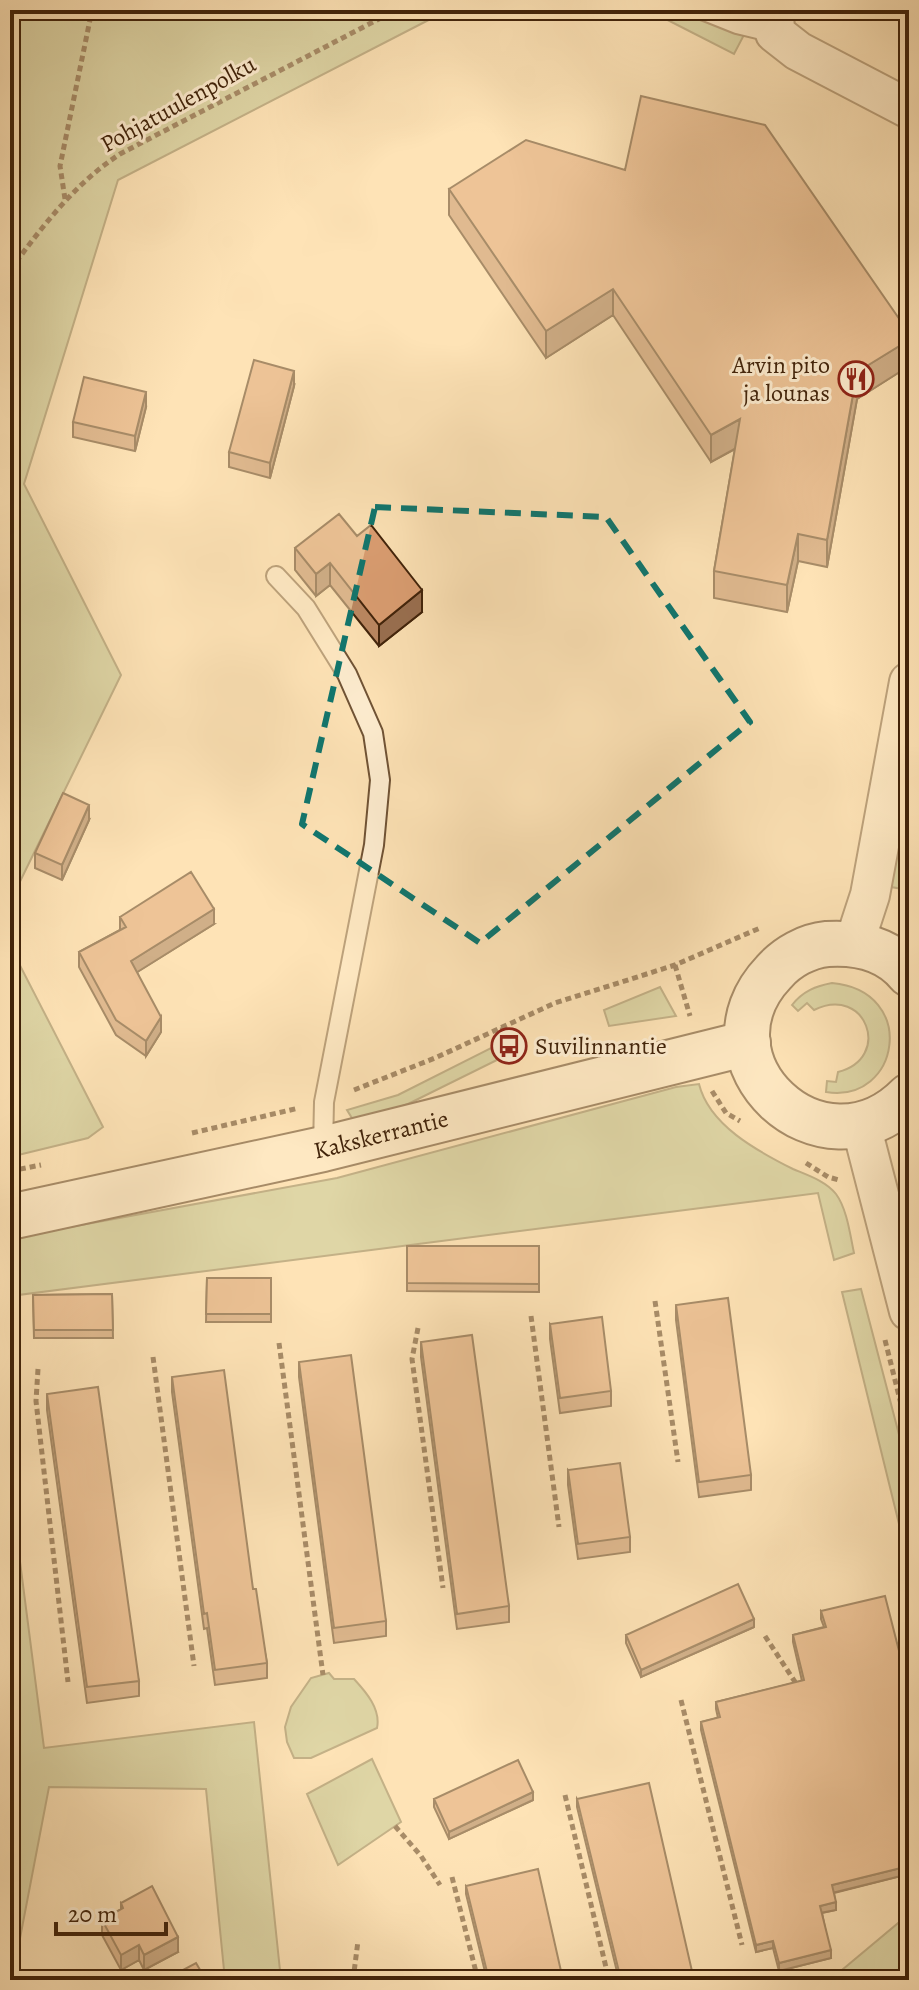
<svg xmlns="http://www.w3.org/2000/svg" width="919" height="1990" font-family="Alegreya,serif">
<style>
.green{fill:#bac592;stroke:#7e744e;stroke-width:2}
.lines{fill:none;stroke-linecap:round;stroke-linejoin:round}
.lane-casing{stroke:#705335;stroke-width:22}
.street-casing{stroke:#705335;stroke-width:42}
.secondary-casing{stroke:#41230a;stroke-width:48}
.path{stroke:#41230a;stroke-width:5;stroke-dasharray:6 4;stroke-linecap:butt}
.lane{stroke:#feedd0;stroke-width:18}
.street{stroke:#feedd0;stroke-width:38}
.secondary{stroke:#feedd0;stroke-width:44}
.wall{fill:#bc8862;stroke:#41230a;stroke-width:2}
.shaded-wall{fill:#996f50;stroke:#41230a;stroke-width:2}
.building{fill:#db9e72;stroke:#41230a;stroke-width:2}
.marked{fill:none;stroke:#0f766e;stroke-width:6;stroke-dasharray:16 10;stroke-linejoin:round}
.labels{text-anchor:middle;stroke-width:6;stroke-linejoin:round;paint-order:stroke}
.street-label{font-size:24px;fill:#41230a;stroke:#feedd0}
.poi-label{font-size:24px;fill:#41230a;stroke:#feedd0;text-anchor:end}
</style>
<rect width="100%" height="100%" fill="#fee3b6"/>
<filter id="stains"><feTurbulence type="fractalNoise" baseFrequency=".0025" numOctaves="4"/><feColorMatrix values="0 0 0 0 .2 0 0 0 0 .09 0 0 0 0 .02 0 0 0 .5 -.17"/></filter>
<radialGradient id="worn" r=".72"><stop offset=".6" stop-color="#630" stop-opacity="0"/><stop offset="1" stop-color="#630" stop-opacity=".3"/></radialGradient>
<!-- green -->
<path class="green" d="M10,10H448L118,180L24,484L121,675L10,902Z
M648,10H757L734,54Z
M909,780V890L891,887L889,884Z
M10,946L103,1127L88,1138L10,1157Z
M832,983C919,991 900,1104 826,1092L827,1081L836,1082L838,1072C893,1058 866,984 814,1010L807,1003L798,1011L792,1005C803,991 816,986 832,983Z
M660,987L676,1016L609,1026L604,1010Z
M493,1047L499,1059L408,1104L355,1123L347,1110L398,1095Z
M699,1084C709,1125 757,1151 793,1169C807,1175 826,1181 836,1194C847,1209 850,1234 854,1253L834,1260L818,1193L10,1296V1238L337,1178L676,1087Z
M861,1289L909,1473V1526L900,1528L842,1292Z
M10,1484L44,1748L254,1722L281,1980H225L206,1789L49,1787L12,1980H10Z
M329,1673L334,1679H354C366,1692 381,1709 377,1728L311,1758H294L287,1742L285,1727L291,1707L311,1678Z
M372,1759L401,1822L338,1865L307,1794Z
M909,1914V1980H830Z"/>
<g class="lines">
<defs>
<path id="lane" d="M702,10L737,24L775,33
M276,576L306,608L347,674L373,733L380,780L374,845L324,1102L323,1149"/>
<path id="street" d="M774,10L775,33L798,51L909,109
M854,944L870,895L909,682
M861,1125L909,1311"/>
<g id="secondary">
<path d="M909,974C889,949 857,942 827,944C807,946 787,957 774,972C690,1060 821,1185 909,1096"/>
<path id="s1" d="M10,1217L323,1149L748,1043"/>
</g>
</defs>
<!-- lane casing -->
<use href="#lane" class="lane-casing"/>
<!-- street casing -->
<use href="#street" class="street-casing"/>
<!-- secondary casing -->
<use href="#secondary" class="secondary-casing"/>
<!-- path -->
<path class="path" d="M65,199L60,166L92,10
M10,270C43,226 73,185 120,154L396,10
M675,965L690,1016
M502,1027L509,1046
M354,1090L435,1058L555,1003L675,965L760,928
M712,1091L726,1113L740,1121
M192,1133L299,1108
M806,1163L828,1177L839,1180
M10,1171L41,1165
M655,1301L678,1462
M531,1316L559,1527
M418,1328L412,1359L443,1588
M885,1340L909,1436
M279,1343L323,1675
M153,1357L194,1666
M38,1369L36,1401L68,1682
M765,1636L799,1688
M681,1700L742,1945
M565,1795L609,1980
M395,1826L421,1856L440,1885
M452,1877L478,1980
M353,1980L358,1941"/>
<!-- lane -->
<use href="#lane" class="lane"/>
<!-- street -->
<use href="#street" class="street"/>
<!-- secondary -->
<use href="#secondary" class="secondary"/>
</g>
<!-- wall -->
<path class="wall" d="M449,189L909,333V366L857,399L827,567L798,561L787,612L714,598V571L735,449L711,462L613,315L546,358L449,215Z
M294,386L270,478L229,467V452Z
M146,407L135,451L73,437V422Z
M357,536L422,612L379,646L330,585L316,596L295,570V548Z
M89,820L62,880L35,868V853Z
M120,917L214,924L137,972L161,1032L146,1056L116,1035L79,967V952L120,930Z
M407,1246H539V1292L407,1291Z
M207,1278H271V1322H206Z
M112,1294L113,1338H34L33,1295Z
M676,1305L751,1475V1490L699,1497L676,1320Z
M550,1324L611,1391V1406L560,1413L550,1339Z
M421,1342L509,1606V1622L457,1629L421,1357Z
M299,1362L386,1621V1636L334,1643L299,1377Z
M172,1377L253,1589L267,1663V1678L215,1685L207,1628L204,1629L172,1392Z
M47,1394L139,1681V1696L87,1703L47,1410Z
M568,1470L630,1537V1552L578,1559L568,1485Z
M821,1611L909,1690V1874L834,1893L836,1910L822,1913L831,1958L779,1971L773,1948L756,1952L701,1730V1722L718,1718L716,1709V1702L802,1681L793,1642V1635L824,1627L821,1619Z
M754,1627L641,1677L626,1643V1635Z
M434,1799L533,1800L449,1839L434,1807Z
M577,1799L694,1980H619L577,1807Z
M466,1886L563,1980H487L466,1894Z
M121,1903L178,1952L144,1970L139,1960L121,1970L102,1935V1920L121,1909Z"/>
<!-- shaded-wall -->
<path class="shaded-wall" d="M613,289V315L546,358V331Z
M909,340V366L857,399L827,567V540L857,372Z
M294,371V386L270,478V463Z
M146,392V407L135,451V436Z
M740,419V446L711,462V435Z
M798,534V561L787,612V585Z
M330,563V585L316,596V574Z
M422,590V612L379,646V625Z
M89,805V820L62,880V865Z
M214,909V924L131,976V961Z
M161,1017V1032L146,1056V1041Z
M754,1619V1627L641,1677V1670Z
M533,1792V1800L449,1839V1832Z
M909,1866V1874L832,1893V1885Z
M836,1902V1910L820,1913V1906Z
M178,1937V1952L144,1970V1955Z
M773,1941V1948L756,1952V1945Z
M139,1945V1960L121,1970V1955Z
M831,1950V1958L779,1971V1963Z"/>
<!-- building -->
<path class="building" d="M641,96L765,125L909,333V340L857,372L827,540L798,534L787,585L714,571L740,419L711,435L613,289L546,331L449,189L526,140L625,170Z
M254,360L294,371L270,463L229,452Z
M84,377L146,392L135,436L73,422Z
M339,514L357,536L371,525L422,590L379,625L330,563L316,574L295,548Z
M63,793L89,805L62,865L35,853Z
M191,872L214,909L131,961L161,1017L146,1041L116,1020L79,952L126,927L120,917Z
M407,1246H539V1284L407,1283Z
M207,1278H271V1314H206Z
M112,1294L113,1330H34L33,1295Z
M728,1298L751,1475L699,1482L676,1305Z
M602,1317L611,1391L560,1398L550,1324Z
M472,1335L509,1606L457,1614L421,1342Z
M351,1355L386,1621L334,1628L299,1362Z
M224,1370L253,1589H256L267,1663L215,1670L207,1613L204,1614L172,1377Z
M98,1387L139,1681L87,1687L47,1394Z
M620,1463L630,1537L578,1544L568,1470Z
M738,1584L754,1619L641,1670L626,1635Z
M885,1596L909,1690V1866L832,1885L836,1902L820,1906L831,1950L779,1963L773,1941L756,1945L701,1722L720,1717L716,1702L804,1680L793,1635L826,1627L821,1611Z
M518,1760L533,1792L449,1832L434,1799Z
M649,1783L694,1980H621L577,1799Z
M538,1869L563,1980H489L466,1886Z
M152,1886L178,1937L144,1955L139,1945L121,1955L102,1920L123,1908L121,1903Z
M196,1963L206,1980H169L168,1978Z"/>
<!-- marked area -->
<path d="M0 0H919V1990H0ZM375,507L606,517L750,722L480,943L302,824Z" fill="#fee3b6" fill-opacity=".55" fill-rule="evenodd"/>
<path class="marked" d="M375,507L606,517L750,722L480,943L302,824Z"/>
<!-- icons -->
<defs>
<symbol id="restaurant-ring" viewBox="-11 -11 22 22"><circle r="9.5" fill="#feedd0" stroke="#8f2418" stroke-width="1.5"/><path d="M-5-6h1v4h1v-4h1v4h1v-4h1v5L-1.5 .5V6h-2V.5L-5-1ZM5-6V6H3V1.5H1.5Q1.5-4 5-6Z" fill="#8f2418"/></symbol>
<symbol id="bus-ring" viewBox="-11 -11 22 22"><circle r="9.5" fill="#feedd0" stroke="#8f2418" stroke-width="1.5"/><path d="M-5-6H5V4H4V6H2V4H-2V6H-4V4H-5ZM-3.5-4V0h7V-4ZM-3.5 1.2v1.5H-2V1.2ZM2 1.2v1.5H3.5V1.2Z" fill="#8f2418"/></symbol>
</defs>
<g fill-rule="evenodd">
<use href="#restaurant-ring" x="836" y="359" width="40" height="40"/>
<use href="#bus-ring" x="489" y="1026" width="40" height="40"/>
</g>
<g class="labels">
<!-- street labels -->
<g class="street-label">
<text transform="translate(178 104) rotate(-29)" y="8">Pohjatuulenpolku</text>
<text dy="8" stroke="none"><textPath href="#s1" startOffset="380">Kakskerrantie</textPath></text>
</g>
<!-- poi labels -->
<g class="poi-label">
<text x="830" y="373">Arvin pito<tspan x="830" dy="28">ja lounas</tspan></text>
<text x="535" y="1054" text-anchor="start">Suvilinnantie</text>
</g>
</g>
<!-- margin -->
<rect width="919" height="1990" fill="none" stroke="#fee3b6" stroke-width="40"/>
<rect x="12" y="12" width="895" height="1966" fill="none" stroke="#41230a" stroke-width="4"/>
<rect x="20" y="20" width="879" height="1950" fill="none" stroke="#41230a" stroke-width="2"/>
<!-- scale -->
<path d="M56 1922v12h110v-12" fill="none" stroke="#41230a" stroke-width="4"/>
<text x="68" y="1922" font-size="24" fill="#41230a" stroke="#feedd0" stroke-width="6" paint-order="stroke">20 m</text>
<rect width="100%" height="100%" filter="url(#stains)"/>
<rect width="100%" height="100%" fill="url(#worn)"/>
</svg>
